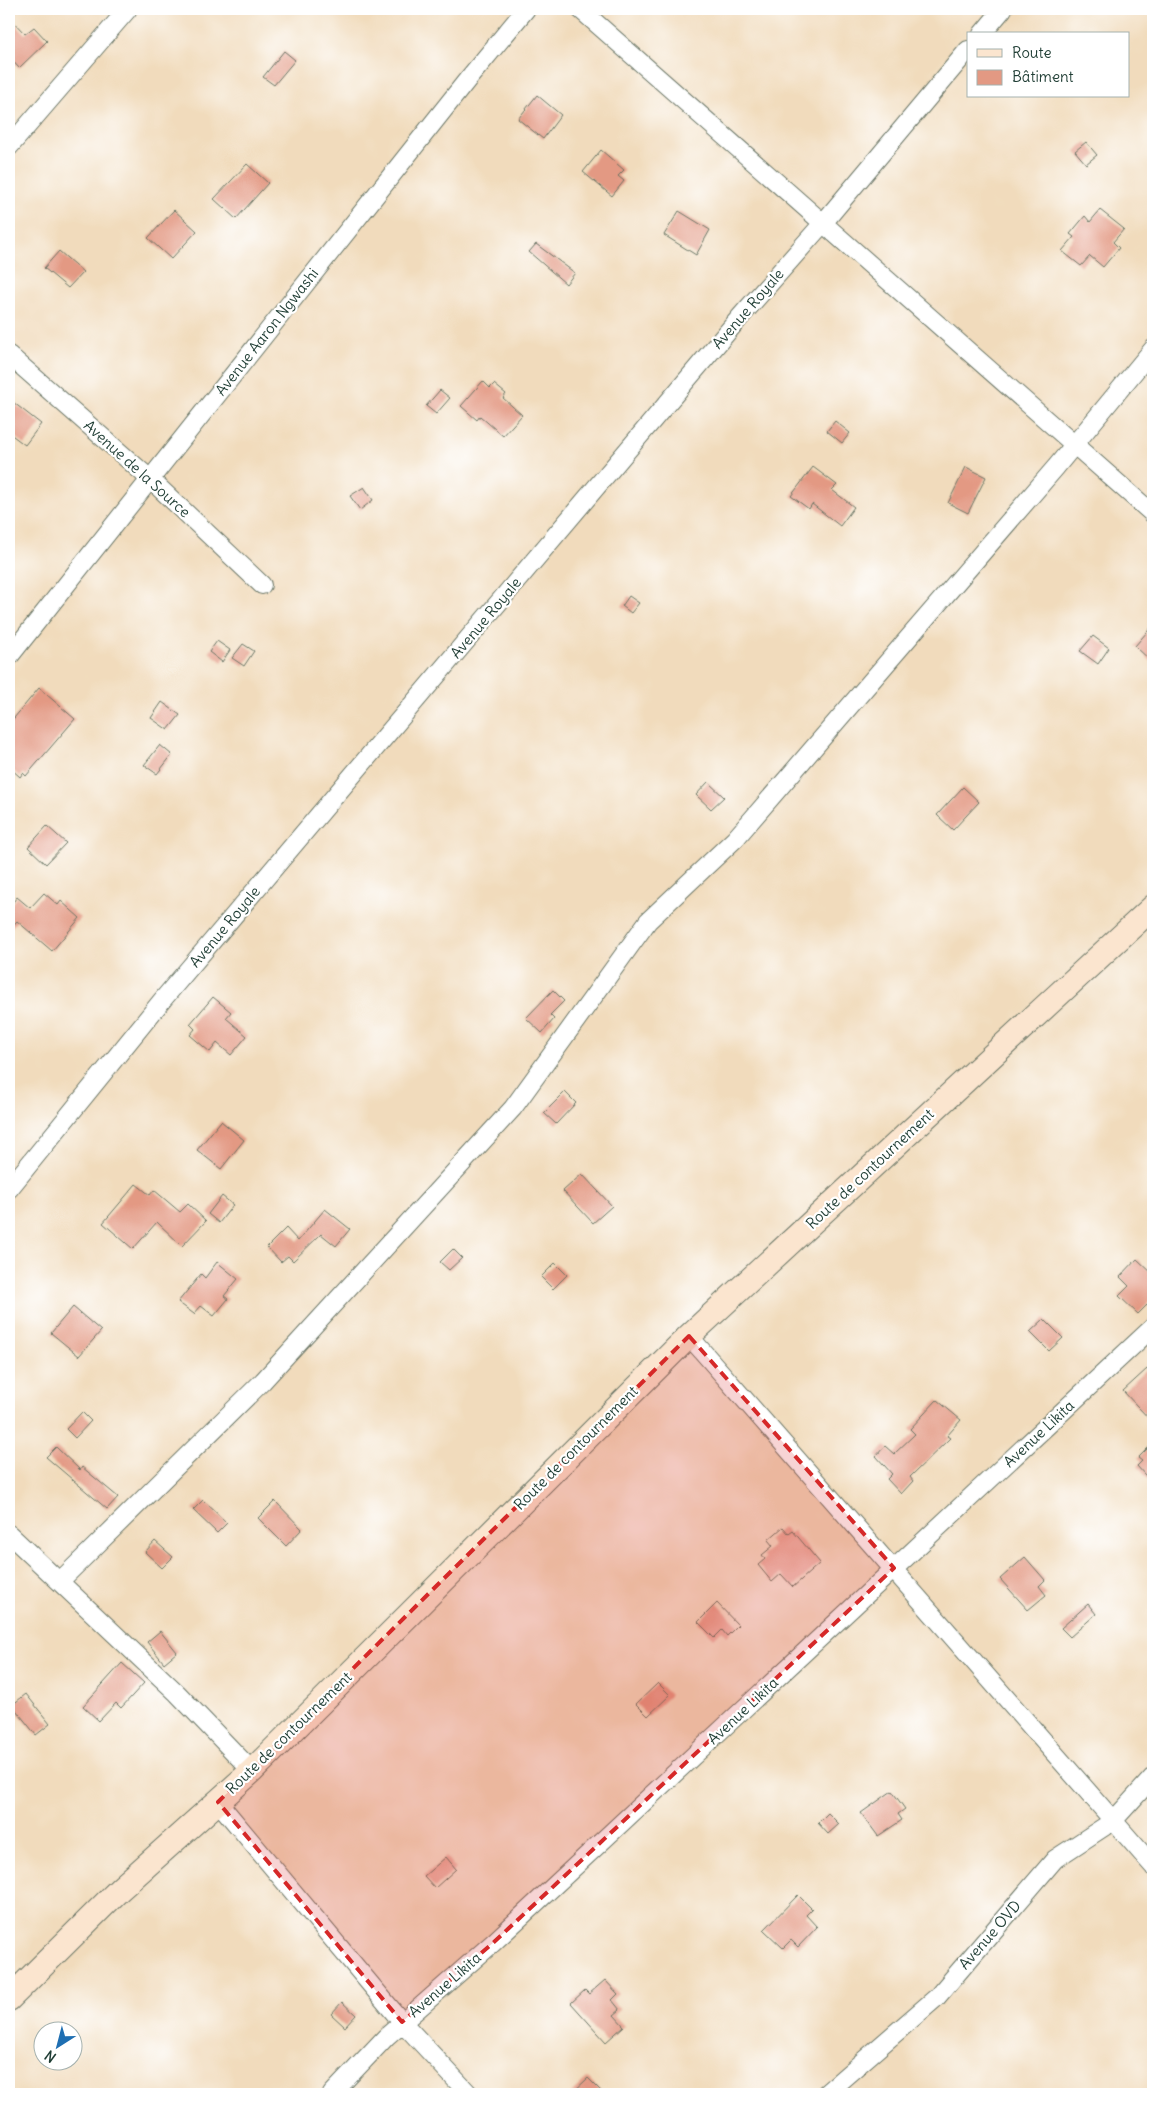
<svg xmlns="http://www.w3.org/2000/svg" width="1162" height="2103" font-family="Delius,sans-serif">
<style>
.building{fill:#e39983}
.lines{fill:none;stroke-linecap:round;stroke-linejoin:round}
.street-casing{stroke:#687464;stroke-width:20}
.secondary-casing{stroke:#687464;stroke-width:26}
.street{stroke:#fff;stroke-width:18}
.secondary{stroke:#fbe5cf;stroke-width:24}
.marked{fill:#d62828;fill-opacity:0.2;stroke:#d62828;stroke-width:4;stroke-dasharray:10 6;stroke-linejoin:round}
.labels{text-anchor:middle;stroke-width:4.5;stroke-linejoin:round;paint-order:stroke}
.street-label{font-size:15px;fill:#1f3d34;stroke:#fff}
</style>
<rect width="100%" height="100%" fill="#fff"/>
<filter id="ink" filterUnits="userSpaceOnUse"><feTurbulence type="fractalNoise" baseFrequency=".02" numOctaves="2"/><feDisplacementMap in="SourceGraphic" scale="10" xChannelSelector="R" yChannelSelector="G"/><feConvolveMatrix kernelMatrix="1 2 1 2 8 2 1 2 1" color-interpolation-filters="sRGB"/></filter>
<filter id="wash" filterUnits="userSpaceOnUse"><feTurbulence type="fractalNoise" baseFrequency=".0096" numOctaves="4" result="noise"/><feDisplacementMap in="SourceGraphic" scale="20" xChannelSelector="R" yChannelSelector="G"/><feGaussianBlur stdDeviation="1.12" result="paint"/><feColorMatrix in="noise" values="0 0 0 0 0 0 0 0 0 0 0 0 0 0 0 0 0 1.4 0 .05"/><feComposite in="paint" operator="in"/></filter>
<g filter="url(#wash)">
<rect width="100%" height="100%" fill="#f1dbbc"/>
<g id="blocks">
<!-- building -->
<path class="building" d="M9,17L25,34L34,27L47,41L19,68L9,57Z
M284,51L295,60L274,85L263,77Z
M537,95L561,115L543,139L518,119Z
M1086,142L1097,155L1086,164L1075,151Z
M601,150L624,170L618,176L624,181L612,196L583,172Z
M247,164L268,183L236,219L214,199Z
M174,210L197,231L171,259L148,238Z
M1100,210L1124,229L1113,242L1119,248L1103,267L1090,256L1081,266L1062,251L1074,237L1070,234L1085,216L1090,222Z
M679,211L710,230L696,255L664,235Z
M536,244L575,273L566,284L529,252Z
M59,251L83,272L68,288L44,268Z
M483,381L490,388L494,384L506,394L503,398L522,415L503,436L480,416L477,420L461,406Z
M440,390L450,398L436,414L426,406Z
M9,399L41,424L25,445L9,433Z
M835,421L850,433L842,443L827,431Z
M813,467L837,485L832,490L854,507L840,526L812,504L809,509L791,496Z
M966,467L986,477L968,513L948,503Z
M364,487L373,500L360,510L350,496Z
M629,596L639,603L631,613L622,606Z
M1153,625V663L1135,646Z
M1093,636L1109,648L1098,664L1080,651Z
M217,641L230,650L222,662L209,652Z
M243,644L254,651L244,666L232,658Z
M39,688L75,719L26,776L23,773L20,777L9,767V724Z
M162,702L180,715L168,730L151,718Z
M160,745L172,755L157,774L144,765Z
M708,782L724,797L711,809L696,795Z
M963,787L979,802L953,830L937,815Z
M47,826L66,843L46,864L28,847Z
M44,893L58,905L61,901L80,918L52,951L17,921L9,930V907L17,897L30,908Z
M553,990L564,1001L550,1015L554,1019L542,1033L526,1018Z
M213,997L231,1012L226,1018L247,1036L231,1055L217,1043L210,1052L190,1035L195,1029L190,1024Z
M565,1092L576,1103L556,1124L544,1113Z
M221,1121L244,1140L221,1169L197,1150Z
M582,1174L612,1206L593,1223L563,1191Z
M136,1184L150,1195L154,1190L180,1212L188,1204L206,1221L182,1246L157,1222L133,1249L103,1223Z
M222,1196L233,1205L219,1223L208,1214Z
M325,1209L350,1229L336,1246L321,1234L293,1261L288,1256L281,1262L267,1247L286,1228L298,1241Z
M453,1249L462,1258L449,1270L440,1262Z
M1137,1259L1153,1274V1299L1138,1314L1119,1296L1129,1286L1120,1277Z
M217,1262L238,1279L224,1296L228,1299L214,1316L201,1306L194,1314L178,1302L201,1274L205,1278Z
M555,1263L567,1275L553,1289L541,1277Z
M73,1307L101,1331L79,1356L51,1333Z
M1044,1319L1063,1338L1049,1351L1030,1332Z
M1147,1369L1153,1376V1423L1123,1391Z
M937,1400L961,1420L947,1436L950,1438L910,1477L913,1481L901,1494L887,1479L892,1474L876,1456L885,1446L894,1454L915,1434L910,1429Z
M82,1412L91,1421L75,1438L66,1429Z
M1153,1443V1484L1137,1466L1142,1461L1138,1458Z
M56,1447L80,1470L82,1467L118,1497L107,1509L46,1457Z
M203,1500L227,1523L217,1533L193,1510Z
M275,1501L302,1529L286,1546L258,1518Z
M783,1527L789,1534L793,1531L820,1563L793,1587L781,1574L772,1582L758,1565L765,1559L762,1555L773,1546L768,1540Z
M155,1541L173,1557L162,1568L145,1552Z
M1025,1557L1045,1580L1039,1586L1046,1595L1028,1610L1000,1579Z
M717,1603L738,1625L727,1636L722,1630L714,1638L698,1622Z
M1088,1604L1096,1614L1070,1637L1061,1628Z
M160,1631L177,1652L164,1663L147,1642Z
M122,1663L144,1683L121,1708L116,1703L99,1721L83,1706Z
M658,1683L670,1695L648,1716L636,1704Z
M26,1694L50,1724L36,1735L12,1705Z
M892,1791L905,1809L898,1814L902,1820L878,1836L861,1813Z
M828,1813L839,1824L828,1834L818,1823Z
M446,1857L456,1869L435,1888L424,1876Z
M798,1895L812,1909L806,1915L817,1927L798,1947L791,1940L783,1948L764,1930Z
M605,1980L618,1994L612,2000L620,2010L614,2015L624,2026L606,2042L571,2003L585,1990L589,1994Z
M342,2002L356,2015L345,2027L331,2014Z
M588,2078L604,2094H571Z"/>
</g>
</g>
<g filter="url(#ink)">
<use href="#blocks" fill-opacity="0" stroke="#687464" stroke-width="1"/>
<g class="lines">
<defs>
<path id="street" d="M580,9L1153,514
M982,34L1003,9
M9,147L128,9
M9,355L150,479L262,585
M9,657L468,79L526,9
M9,1189L164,998L741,316L824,222L968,50
M689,1336L1153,1866
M9,1534L177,1693L252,1771
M60,1581L263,1381L513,1108L648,921L735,839L1056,467L1153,349
M218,1802L402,2022L469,2094
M332,2094L386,2037L494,1942L1153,1327
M825,2094L937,1997L1055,1859L1113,1821L1153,1777"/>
<path id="secondary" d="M9,1999L120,1889L252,1771L689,1336L1153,907"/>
</defs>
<!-- street casing -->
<use href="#street" class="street-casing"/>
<!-- secondary casing -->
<use href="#secondary" class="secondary-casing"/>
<!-- street -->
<use href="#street" class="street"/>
<!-- secondary -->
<use href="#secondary" class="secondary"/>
</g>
</g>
<!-- marked area -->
<path class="marked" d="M689,1336L894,1568L494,1942L402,2022L218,1802Z"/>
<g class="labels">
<!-- street labels -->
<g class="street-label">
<text transform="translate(748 309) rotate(-49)" y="5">Avenue Royale</text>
<text transform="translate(267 332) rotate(-52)" y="5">Avenue Aaron Ngwashi</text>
<text transform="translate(137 469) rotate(42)" y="5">Avenue de la Source</text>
<text transform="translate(486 618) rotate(-50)" y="5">Avenue Royale</text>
<text transform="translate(225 927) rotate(-50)" y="5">Avenue Royale</text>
<text transform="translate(870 1169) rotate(-43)" y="5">Route de contournement</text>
<text transform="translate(1039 1434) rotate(-43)" y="5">Avenue Likita</text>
<text transform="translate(576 1448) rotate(-45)" y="5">Route de contournement</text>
<text transform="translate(743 1711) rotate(-43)" y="5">Avenue Likita</text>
<text transform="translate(289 1733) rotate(-44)" y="5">Route de contournement</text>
<text transform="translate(990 1935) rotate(-49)" y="5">Avenue OVD</text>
<text transform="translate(445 1985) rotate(-41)" y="5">Avenue Likita</text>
</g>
</g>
<!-- margin -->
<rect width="1162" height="2103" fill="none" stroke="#fff" stroke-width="30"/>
<!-- legend -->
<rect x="967" y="32" width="162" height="65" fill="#ffffff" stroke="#a5b1ae"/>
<rect x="977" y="49" width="25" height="8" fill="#fbe5cf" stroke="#a5b1ae"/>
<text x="1012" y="58" font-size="15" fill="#1f3d34">Route</text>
<rect x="977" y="70" width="25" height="15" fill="#e39983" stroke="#a5b1ae"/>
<text x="1012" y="82" font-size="15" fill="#1f3d34">Bâtiment</text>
<!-- north arrow -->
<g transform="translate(58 2046) rotate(216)"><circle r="24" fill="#ffffff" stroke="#a5b1ae"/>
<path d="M0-4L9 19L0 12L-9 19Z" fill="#1f6fb2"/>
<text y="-8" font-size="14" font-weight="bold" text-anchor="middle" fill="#1f3d34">N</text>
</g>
</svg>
